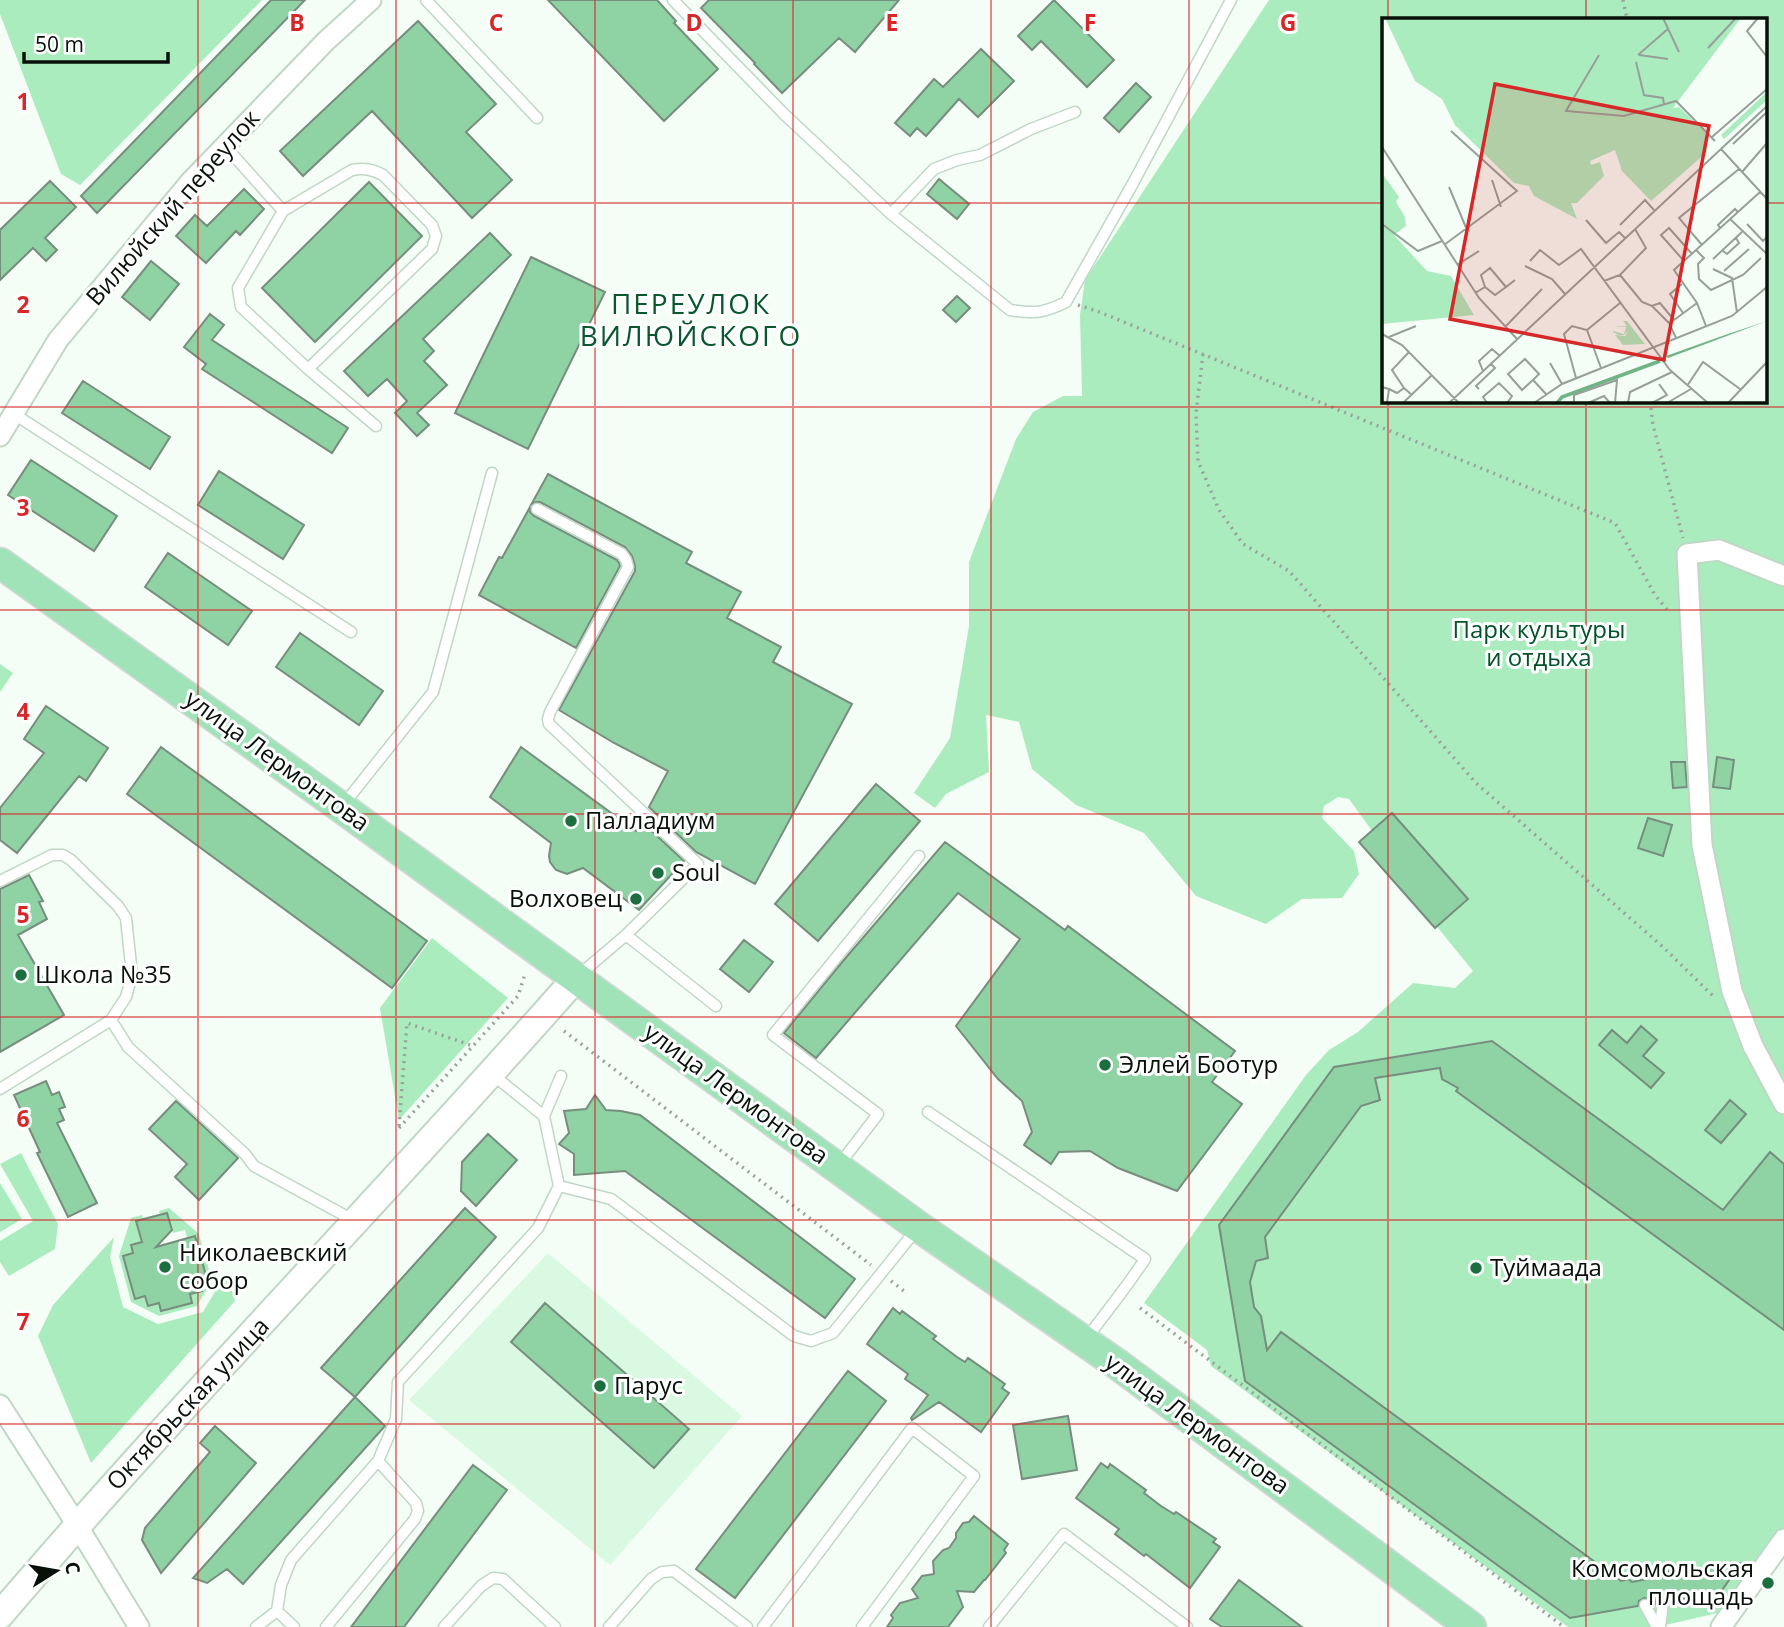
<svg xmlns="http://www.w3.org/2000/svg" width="1784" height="1627" font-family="'Open Sans',sans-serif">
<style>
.built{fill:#daf9e2}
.green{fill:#abecbe;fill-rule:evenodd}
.building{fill:#8fd2a3;stroke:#778d7d;stroke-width:2}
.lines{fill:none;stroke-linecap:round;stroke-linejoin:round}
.lane-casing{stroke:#c0d7c6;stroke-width:13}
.street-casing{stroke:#c0d7c6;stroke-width:23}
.secondary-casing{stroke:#c0d7c6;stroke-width:30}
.primary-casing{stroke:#d7d9d8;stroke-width:33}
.path{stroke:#99a39c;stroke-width:3.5;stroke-dasharray:2 5;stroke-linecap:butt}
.lane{stroke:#fff;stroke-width:10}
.street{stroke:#fff;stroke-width:19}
.secondary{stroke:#fff;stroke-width:26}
.primary{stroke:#a0e3b8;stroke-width:30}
.grid{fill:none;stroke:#d62828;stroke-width:2;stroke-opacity:0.55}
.poi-dot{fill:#1c6e3f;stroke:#fff;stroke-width:2.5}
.labels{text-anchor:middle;stroke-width:6;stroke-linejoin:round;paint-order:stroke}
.street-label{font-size:24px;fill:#08100a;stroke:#fff}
.park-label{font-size:24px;fill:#005329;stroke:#fff}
.poi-label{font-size:24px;fill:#08100a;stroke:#fff;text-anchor:start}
.quarter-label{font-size:28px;letter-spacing:2px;fill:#07582e;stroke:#fff}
.inset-river{fill:none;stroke:#70b385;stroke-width:3.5}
.inset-road{fill:none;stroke:#969f98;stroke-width:2}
.view{fill:#d62828;fill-opacity:0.15;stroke:#d62828;stroke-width:3.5}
.inset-edge{fill:none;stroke:#08100a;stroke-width:3.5}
.grid-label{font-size:23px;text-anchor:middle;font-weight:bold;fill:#d62828;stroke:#fff;stroke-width:6;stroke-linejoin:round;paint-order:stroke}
</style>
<rect width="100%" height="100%" fill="#f4fef7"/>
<!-- built -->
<path class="built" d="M548,1253L742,1416L610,1565L409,1400Z"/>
<!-- green -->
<path class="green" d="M0,0H262L80,185L61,174L0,14Z
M1269,0H1784V1531L1726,1611L1657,1627H1568L1211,1366L1207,1350L1144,1303L1306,1075L1329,1050L1358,1032L1413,983L1455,988L1473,971L1438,928V922L1349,799L1338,797L1324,806L1322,818L1354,851L1359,874L1342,898L1302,899L1266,924L1196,896L1144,833L1076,805L1032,769L1019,722L986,715L989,772L946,794L935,808L914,793L950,738L969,626V562L1016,439L1033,412L1063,396H1082L1080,315L1085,280ZM1383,19H1765V401H1383Z
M0,664L13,673L0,692Z
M432,938L508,998L399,1120L380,1008Z
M21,1153L58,1224L55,1249L9,1276L0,1262V1241L33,1221L0,1164Z
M0,1183L22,1219L0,1232Z
M169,1208L199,1234L212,1280L197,1306L159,1316L131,1302L119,1256L131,1218L142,1215L143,1219L136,1221L142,1242L131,1244L133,1253L136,1299L145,1296L148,1306L159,1303L161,1311L190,1294L202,1291L199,1281L207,1279L195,1236L187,1238L185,1230L173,1233L167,1213L160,1215L159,1211Z
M114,1237L110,1257L123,1307L158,1324L203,1312L226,1273L235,1301L91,1463L38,1336L53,1305Z"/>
<!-- building -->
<path class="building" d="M271,0H305L97,213L81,196Z
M548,0H657L676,21L674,23L718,69L664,121Z
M709,0H899L855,52L839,38L782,93L754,64L755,63L701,8Z
M1054,0L1114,60L1087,87L1041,41L1032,50L1018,36Z
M418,21L496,104L466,132L512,180L472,218L372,111L303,176L280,151Z
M981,49L1014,81L978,117L959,99L926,136L917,128L910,136L895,123L934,79L943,87Z
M1136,83L1151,97L1119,132L1104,118Z
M939,179L969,204L957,219L927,194Z
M50,181L76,207L45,238L57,250L46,261L33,248L0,280V230Z
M369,182L422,236L315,342L262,288Z
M244,189L264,209L240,235L236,231L206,263L176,236L195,215L207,226Z
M490,233L511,255L423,339L434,351L424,361L447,385L417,413L429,425L417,436L395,413L407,401L387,379L368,396L344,371Z
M531,257L605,292L528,449L455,413Z
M151,261L179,284L150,320L122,297Z
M957,296L970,308L956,322L943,310Z
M210,314L224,325L212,340L348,428L332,453L202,369L206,364L184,347Z
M83,381L170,437L150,469L62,413Z
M31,460L117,516L94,551L8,495Z
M219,471L304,525L283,559L198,505Z
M548,474L692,552L686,563L741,592L727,618L781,647L773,662L852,704L755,884L696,852L649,807L668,771L614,743L559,710L635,571V566L632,556L625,547L540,502H536L531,505Z
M530,507V512L534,516L617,560L619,563L620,566L576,648L479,595L499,557L502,558Z
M168,553L252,611L228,645L145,587Z
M300,633L383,691L359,725L276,667Z
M46,706L108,748L86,781L79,776L17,853L0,840V808L44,753L24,739Z
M161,747L427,941L392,988L127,794Z
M521,747L636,831L641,821L684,861L639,910L583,868L567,874L556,870L550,862L549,856L551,843L490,797Z
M1717,757L1734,760L1730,789L1713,787Z
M1671,762H1685L1687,787L1673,788Z
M876,784L920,821L818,941L775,904Z
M1392,813L1468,899L1435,928L1359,842Z
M1648,818L1672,825L1663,856L1638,848Z
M945,842L1065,930L1068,926L1235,1051L1212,1082L1242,1104L1177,1191L1118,1168L1090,1151L1059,1152L1051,1164L1024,1145L1032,1132L1022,1101L998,1079L956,1026L1020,939L958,893L816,1058L784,1033L843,961Z
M29,875L43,901L39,902L47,919L18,935L64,1015L0,1052V889Z
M744,940L773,962L749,992L720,969Z
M1641,1026L1657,1040L1643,1056L1664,1073L1651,1088L1599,1045L1612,1030L1627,1043Z
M1492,1041L1723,1210L1770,1152L1784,1164V1330L1456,1091L1458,1088L1442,1079L1440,1068L1375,1078L1380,1100L1361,1106L1265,1237L1268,1258L1256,1261L1250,1282L1254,1307L1261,1316L1267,1350L1281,1332L1621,1581L1628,1579L1632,1582L1663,1576L1672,1569L1685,1567L1686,1572L1741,1563L1720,1593L1670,1601L1667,1596L1661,1595L1657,1598L1655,1604H1653L1649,1599L1644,1598L1639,1601L1638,1606L1570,1618L1245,1381L1219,1225L1334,1067Z
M46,1081L52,1095L59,1092L65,1107L59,1109L64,1120L57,1123L97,1203L68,1217L37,1153L40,1152L14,1095Z
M595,1095L606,1110L621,1111L640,1115L855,1279L825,1318L625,1171L574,1175V1154L559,1144L569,1133L564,1111L586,1109Z
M1730,1100L1746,1114L1721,1143L1705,1130Z
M176,1101L238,1158L199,1200L175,1177L187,1164L149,1129Z
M488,1134L517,1160L476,1206L461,1191L462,1162Z
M465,1208L496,1237L355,1397L321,1368Z
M167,1213L172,1230L156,1247L195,1236L207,1279L199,1281L202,1291L190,1294L192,1303L161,1311L159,1303L148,1306L145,1296L135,1299L123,1256L133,1253L131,1245L142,1242L136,1221Z
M545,1303L689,1429L654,1468L511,1342Z
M893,1308L900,1314L902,1311L936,1336L933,1339L957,1357L965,1362L968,1358L1005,1384L1002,1388L1009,1393L981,1432L939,1402L912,1420L911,1418L928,1395L905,1379L908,1374L867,1344Z
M848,1371L886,1401L735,1598L696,1569Z
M355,1397L385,1426L243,1584L227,1569L207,1583L193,1578Z
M1068,1416L1077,1470L1022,1479L1013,1425Z
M215,1426L256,1463L161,1573L142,1540L145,1528L210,1452L200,1443Z
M1101,1463L1108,1468L1110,1464L1146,1490L1144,1493L1161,1506L1174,1514L1176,1512L1216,1539L1213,1542L1220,1547L1190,1588L1146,1554L1144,1556L1115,1534L1119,1529L1076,1498Z
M473,1465L507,1490L404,1627H351Z
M974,1516L1008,1544L1004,1550L1006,1553L985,1580H984L974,1592L957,1591L963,1607L948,1627H887L893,1618L891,1615L900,1603L918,1598L912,1589L922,1576L934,1574L933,1561L943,1550L949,1548L956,1538V1533L963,1523L969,1522Z
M1239,1580L1302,1627H1222L1210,1619Z"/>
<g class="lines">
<defs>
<path id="lane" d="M426,0L537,118
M673,0L785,115L891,214L1010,310C1034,314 1044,313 1066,302L1132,185L1231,0
M225,146L283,211L352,170C364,168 372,169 383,175L432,225L436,236L432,249L308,369L376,426
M283,211L238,288L241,307L308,369
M891,214L934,169L957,160L980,155L1031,129L1075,112
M14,414L351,632
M537,509L622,554L626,560L628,567L550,712L548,719L549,724L698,864L626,935L579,975
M344,804L433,692L492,473
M0,881L52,855H63L71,860L118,906L126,918L132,975L126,997L111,1020L0,1089
M626,935L716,1006
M111,1020L128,1047L245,1154L254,1166L353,1220
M493,1075L544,1116L559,1186L611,1199L794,1336L811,1341L833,1333L916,1230
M928,1112L1145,1259C1127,1287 1106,1312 1087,1338
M544,1116L561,1076
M839,1165L878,1114L773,1035L919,856
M1645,1605L1657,1627
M277,1611L281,1585L291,1560L378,1461
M256,1627L277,1611L294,1627
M326,1627L415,1519L418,1511L416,1503L378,1461L396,1419L398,1382L538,1228L559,1186
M444,1627L481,1586L493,1578L503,1579L555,1627
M609,1627L651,1579L662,1572L674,1571L747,1627
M763,1627L912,1428L974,1476L862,1627
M989,1627L1064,1534L1187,1627
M1660,1627L1663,1602"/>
<path id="street" d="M0,436L58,340L190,182L326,41L371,0
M1784,576L1719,550L1687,554L1702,845L1732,991L1753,1046L1784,1104
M0,1405L77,1525L139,1627
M1721,1627L1784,1539"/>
<path id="secondary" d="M0,1615C186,1397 387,1193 576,978"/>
<path id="primary" d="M0,563L342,808L919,1227L1117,1364L1471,1627"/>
</defs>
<!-- lane casing -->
<use href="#lane" class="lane-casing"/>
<!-- street casing -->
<use href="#street" class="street-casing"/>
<!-- secondary casing -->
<use href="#secondary" class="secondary-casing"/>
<!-- primary casing -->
<use href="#primary" class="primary-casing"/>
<!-- path -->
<path class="path" d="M1623,0L1627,19
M1078,305L1097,311L1615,523L1655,595L1670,613
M1203,354L1196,413L1198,461L1219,510L1243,544L1289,571L1476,783L1663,947L1714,997
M1650,401L1653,425L1683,538
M564,1031L871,1265
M399,1126L407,1023L473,1046
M399,1128L518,996L525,974
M891,1281L904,1291
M1140,1308L1564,1627"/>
<!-- lane -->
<use href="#lane" class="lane"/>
<!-- street -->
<use href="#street" class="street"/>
<!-- secondary -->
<use href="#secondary" class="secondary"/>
<!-- primary -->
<use href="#primary" class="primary"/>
</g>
<!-- grid -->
<path class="grid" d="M198,0V1627M396,0V1627M595,0V1627M793,0V1627M991,0V1627M1189,0V1627M1388,0V19M1586,0V19M0,203H1383M1765,203H1784M1388,401V1627M1586,401V1627M0,407H1784M0,610H1784M0,814H1784M0,1017H1784M0,1220H1784M0,1424H1784"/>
<!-- markers -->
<g class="poi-dot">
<circle cx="571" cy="821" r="7"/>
<circle cx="658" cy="873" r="7"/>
<circle cx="636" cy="899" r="7"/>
<circle cx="21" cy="975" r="7"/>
<circle cx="1105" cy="1065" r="7"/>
<circle cx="165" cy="1267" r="7"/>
<circle cx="1476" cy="1268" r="7"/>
<circle cx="600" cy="1386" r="7"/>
<circle cx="1768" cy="1583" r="7"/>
</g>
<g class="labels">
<!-- street labels -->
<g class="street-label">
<text transform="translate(173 208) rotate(-49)" y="8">Вилюйский переулок</text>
<text transform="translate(277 761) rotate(36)" y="8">улица Лермонтова</text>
<text transform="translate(736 1094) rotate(36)" y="8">улица Лермонтова</text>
<text transform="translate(188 1404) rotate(-47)" y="8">Октябрьская улица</text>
<text transform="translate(1197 1424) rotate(36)" y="8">улица Лермонтова</text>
</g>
<!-- park labels -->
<g class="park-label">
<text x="1539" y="638">Парк культуры<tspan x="1539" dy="28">и отдыха</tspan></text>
</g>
<!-- poi labels -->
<g class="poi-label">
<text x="585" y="829">Палладиум</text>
<text x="672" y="881">Soul</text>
<text x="622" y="907" text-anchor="end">Волховец</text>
<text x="35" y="983">Школа №35</text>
<text x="1119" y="1073">Эллей Боотур</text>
<text x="179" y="1261">Николаевский<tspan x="179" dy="28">собор</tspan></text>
<text x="1490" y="1276">Туймаада</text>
<text x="614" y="1394">Парус</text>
<text x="1754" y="1577" text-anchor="end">Комсомольская<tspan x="1754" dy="28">площадь</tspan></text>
</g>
<!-- quarter labels -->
<g class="quarter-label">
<text x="691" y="314">ПЕРЕУЛОК<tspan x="691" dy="32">ВИЛЮЙСКОГО</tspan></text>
</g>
</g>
<!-- overview -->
<g transform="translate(1382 18)">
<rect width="385" height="385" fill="#f4fef7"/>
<path d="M3,0H359L291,90L297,89L324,115L325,134L269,183L240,153L233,132L208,143L209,147L218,144L222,158L195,185H189L195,201L152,178L147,168L132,165L73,107L60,81L33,63ZM385,74V82L342,121L339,117ZM0,155L17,179L14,184L23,199L24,208L12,217L45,253L69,258L92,297L0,306ZM241,303H245L263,326L241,327L233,317L243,318L246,313L242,317H236L231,314V313L242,316L244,309H231L245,308Z" fill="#abecbe"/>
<path d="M385,303L286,340L284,338L343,317Z" fill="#70b385"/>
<path class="inset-river" d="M175,385L180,379L278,343"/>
<path class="inset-road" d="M281,0L297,34M376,0L365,13L385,39M326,30L354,0M217,37L184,93L242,98L294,83L333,123M256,37L287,10M257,37L286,41M254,44L262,77L281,80L282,86M330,119L385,71M351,126L385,94M0,129L97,280L135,321M339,131L385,181M360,154L385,125M110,162L119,189M67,169L85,212M348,201L385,236M204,202L224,225L237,214L243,220M0,206L36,233L60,223M365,206L381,223L385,219M238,207L263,182L272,192M338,210L336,207L353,191L356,194M62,227L135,173L69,113M320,227L297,200L357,151M314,232L322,240L316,246L317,261L329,272L361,257L379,240M341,233L345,236L357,225L354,220M331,241L360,214M148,243L158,232L177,247L199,231L288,352L326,385M302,243L279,217L287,210L310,236M75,247L97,233M143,248L170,261L183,276M331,251L350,260L355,295M342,253L367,231M238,257L260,284L270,288L278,285L292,302L287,305L294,320M222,263L238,257L264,230L253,211M300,266L288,276L301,295M103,269L113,277L124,269M93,275L103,269L99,257L108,250L124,269L133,262M315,285L292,252L378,174M270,288L287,305M292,302L315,285L324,308M123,309L160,271M205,312L238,285M0,316L20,327L77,385M7,319L34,308M168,345L180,366M101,353L97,343L110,331L118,338M194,360L182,316L190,308L205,312L219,350M151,362L140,372L126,356L143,341L157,356L151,362L164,376M305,368L321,344L358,371M0,369L7,371L5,385M22,370L10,352L27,334M7,371L15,375L22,370L30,377M97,371L94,368L113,350L109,346M21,385L50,357M67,385L385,88M105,385L101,379L117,365L130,378L125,385M152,385L180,366L350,298L385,269M192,385V377L235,362L233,385M206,385L222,378L228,385M246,385L248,374L290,354M270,385L285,377L277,366M285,385L309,371M346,385L385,344"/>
<path class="view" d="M113,66L327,108L282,342L68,301Z"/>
<rect width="385" height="385" class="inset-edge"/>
</g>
<g class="grid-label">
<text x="297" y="31">B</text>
<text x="496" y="31">C</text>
<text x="694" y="31">D</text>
<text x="892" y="31">E</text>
<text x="1090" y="31">F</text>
<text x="1288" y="31">G</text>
<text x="23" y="110">1</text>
<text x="23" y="313">2</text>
<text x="23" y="516">3</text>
<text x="23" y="720">4</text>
<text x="23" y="923">5</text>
<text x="23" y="1127">6</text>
<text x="23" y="1330">7</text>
</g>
<!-- north arrow -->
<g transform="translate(56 1571) rotate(79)" stroke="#ffffff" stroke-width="5" paint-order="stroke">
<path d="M0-5L12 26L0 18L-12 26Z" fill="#08100a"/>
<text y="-10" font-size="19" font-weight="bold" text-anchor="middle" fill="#08100a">С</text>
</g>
<!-- scale -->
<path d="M24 52v10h144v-10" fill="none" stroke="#08100a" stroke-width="3.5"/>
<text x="35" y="52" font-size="21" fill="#08100a" stroke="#ffffff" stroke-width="5" paint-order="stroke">50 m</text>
</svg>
